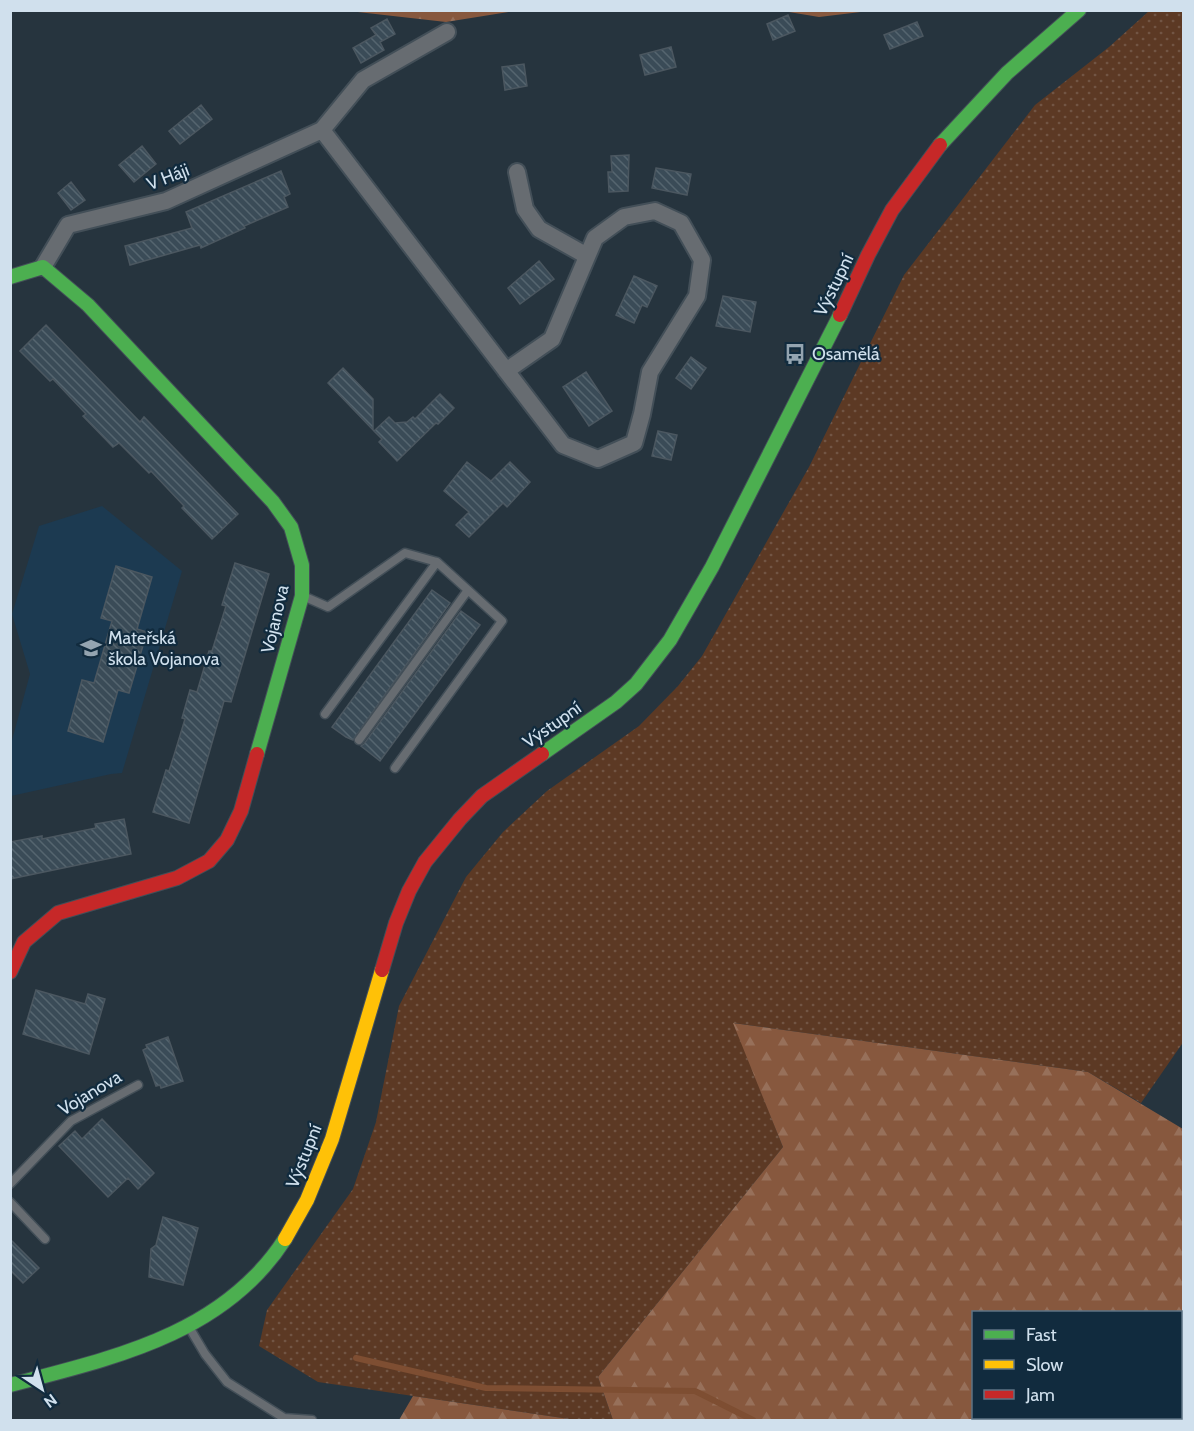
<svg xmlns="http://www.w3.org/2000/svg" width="1194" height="1431" font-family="Cabin,sans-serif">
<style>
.built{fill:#1c3a51}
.grass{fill:url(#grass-dots)}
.forest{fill:url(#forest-firs);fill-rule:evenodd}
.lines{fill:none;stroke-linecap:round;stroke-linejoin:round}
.stream{stroke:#7e4e32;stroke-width:6}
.building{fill:url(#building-back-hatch);stroke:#4b5760;stroke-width:1.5}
.lane-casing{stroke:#434f58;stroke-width:11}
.street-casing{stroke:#434f58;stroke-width:20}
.fast-casing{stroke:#434f58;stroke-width:16}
.slow-casing{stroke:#434f58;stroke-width:16}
.jam-casing{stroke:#434f58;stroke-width:16}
.lane{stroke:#676c71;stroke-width:8}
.street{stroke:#676c71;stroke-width:16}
.fast{stroke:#4caf50;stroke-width:14}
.slow{stroke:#ffc107;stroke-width:14}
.jam{stroke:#c62828;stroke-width:14}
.labels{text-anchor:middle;stroke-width:4.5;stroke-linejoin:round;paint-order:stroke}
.street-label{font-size:18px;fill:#d0e0ed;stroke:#112b3e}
.poi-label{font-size:18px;fill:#d0e0ed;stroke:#112b3e;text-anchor:start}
</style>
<defs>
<pattern id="grass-dots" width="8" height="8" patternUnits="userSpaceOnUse" patternTransform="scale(1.5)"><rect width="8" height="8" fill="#5c3924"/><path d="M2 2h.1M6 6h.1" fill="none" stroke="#725544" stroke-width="1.8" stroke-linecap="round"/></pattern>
<pattern id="forest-firs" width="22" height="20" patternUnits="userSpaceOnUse" patternTransform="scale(1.5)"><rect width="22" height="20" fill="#87583e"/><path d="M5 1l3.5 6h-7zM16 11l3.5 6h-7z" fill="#97705a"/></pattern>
<pattern id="building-back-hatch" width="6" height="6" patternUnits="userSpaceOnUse" patternTransform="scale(1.5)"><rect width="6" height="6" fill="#3a4b57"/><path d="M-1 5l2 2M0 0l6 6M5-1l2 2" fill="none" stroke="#55656f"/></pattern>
</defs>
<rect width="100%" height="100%" fill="#26343e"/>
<!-- built -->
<path class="built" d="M102,506L182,571L122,773L111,774L11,796V744L30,674L12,614L39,526Z"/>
<!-- grass -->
<path class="grass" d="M1149,11H1183L1184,1041L1141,1103L1088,1072L734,1023L783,1147L598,1377L613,1420H576L318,1382L259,1346L267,1310L353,1189L376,1122L399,1006L466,877L503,832L547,791L639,726L678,686L702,656L809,467L904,275L1035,105L1109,47Z"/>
<!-- forest -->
<path class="forest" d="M349,11V10L514,11L446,22Z
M783,11V10L869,11L819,17Z
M733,1023L1088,1072L1183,1129V1420H1020L1014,1418L992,1420H613L598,1377L783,1147ZM974,1312H1180V1418H974Z
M413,1396L576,1420H399Z"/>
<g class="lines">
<!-- stream -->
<path class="stream" d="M356,1358L486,1388L695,1391L753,1420"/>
</g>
<!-- building -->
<path class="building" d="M788,15L795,31L773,40L767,24Z
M387,19L395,34L380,42L384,50L361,63L353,48L376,35L371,28Z
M917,22L923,36L890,49L884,35Z
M671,47L676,67L645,75L640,55Z
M524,64L527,86L505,90L502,67Z
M201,105L212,119L180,144L169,131Z
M142,146L156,164L134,182L119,165Z
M629,155L628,191L609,192L608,172H612L611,156Z
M656,168L691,174L687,195L652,188Z
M281,171L290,194L284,197L288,207L244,226L245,228L201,248L200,245L130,265L125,246L192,228L186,212Z
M71,182L85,200L71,210L58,193Z
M539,261L554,279L520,304L508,288Z
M634,276L657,286L647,307L642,305L634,323L616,315Z
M723,296L756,302L750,332L716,326Z
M46,325L140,422L144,417L238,514L212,539L182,508L184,506L151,471L149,473L119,443L113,447L83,416L86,414L53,379L50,381L20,351Z
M691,357L706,368L691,389L676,378Z
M343,368L373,399V430L328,383Z
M586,372L612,411L589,426L563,387Z
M440,394L454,408L438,424L436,423L397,461L379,442L382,439L374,431L389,417L395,423L407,422L413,417L415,419Z
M658,431L677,435L671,460L652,456Z
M467,462L491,481L510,462L530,482L507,507L503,503L469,537L456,525L469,512L444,491Z
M235,563L269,574L231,702L224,701L189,823L153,812L166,770L169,771L175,752L185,719L182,718L190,690L197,692L209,651H212L226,606L222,605Z
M116,566L152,577L137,629L147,632L129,693L118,690L103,742L68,731L82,680L94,683L112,621L101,618Z
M432,590L450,603L353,740L346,737L332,727Z
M461,611L480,625L380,761L361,746L364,744Z
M124,819L131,854L10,879V842L42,836V839L96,828L95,824Z
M36,990L85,1004L88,994L105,999L89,1054L23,1034Z
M168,1037L183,1081L161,1088L160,1085L156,1086L143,1050L147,1048L146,1045Z
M102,1119L154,1173L138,1189L128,1178L108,1197L59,1146L75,1131L82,1139Z
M163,1217L198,1228L183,1285L149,1277L151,1249L156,1245Z
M10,1239L39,1268L23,1283L10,1270Z"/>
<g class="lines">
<defs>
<path id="lane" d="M303,596L328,607L405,553L437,562L502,621L395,768
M325,714L437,562
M359,740L468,590
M10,1184L71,1121L138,1085
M10,1202L45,1239
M189,1327L205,1354L227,1382L284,1418L312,1420"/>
<path id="street" d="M322,130L563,445L598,459L634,443L642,414L650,372L697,296L702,260L681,223L655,211L624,217L595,238L552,339L506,371
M517,172L525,209L539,229L587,256
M43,267L68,225L166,201L322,130L363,80L447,32"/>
<path id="fast" d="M940,145L1007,73L1079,10
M10,277L43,267L88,305L273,502L291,527L302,565V596L257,754
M542,754L616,702L636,684L670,640L712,567L840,315
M10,1385C112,1358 223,1335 285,1239"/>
<path id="slow" d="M285,1239L307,1200L332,1139L382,970"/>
<path id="jam" d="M840,315L868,255L892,210L940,145
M382,970L396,923L409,891L425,862L460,819L482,796L542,754
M10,972L24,942L58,913L177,878L209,861L227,840L241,811L257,754"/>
</defs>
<!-- lane casing -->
<use href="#lane" class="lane-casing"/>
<!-- street casing -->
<use href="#street" class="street-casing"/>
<!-- fast casing -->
<use href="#fast" class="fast-casing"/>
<!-- slow casing -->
<use href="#slow" class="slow-casing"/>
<!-- jam casing -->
<use href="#jam" class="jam-casing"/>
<!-- lane -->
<use href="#lane" class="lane"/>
<!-- street -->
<use href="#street" class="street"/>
<!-- fast -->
<use href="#fast" class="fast"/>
<!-- slow -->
<use href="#slow" class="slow"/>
<!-- jam -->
<use href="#jam" class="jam"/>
</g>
<!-- icons -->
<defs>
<symbol id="bus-bare" viewBox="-9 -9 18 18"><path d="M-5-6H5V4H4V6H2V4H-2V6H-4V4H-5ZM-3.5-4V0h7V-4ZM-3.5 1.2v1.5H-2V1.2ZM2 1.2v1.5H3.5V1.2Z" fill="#94a4b0" stroke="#112b3e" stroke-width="2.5" paint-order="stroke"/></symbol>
<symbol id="school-bare" viewBox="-9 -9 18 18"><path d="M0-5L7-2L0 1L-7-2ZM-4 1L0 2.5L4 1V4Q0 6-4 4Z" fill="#94a4b0" stroke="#112b3e" stroke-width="2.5" paint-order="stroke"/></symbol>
</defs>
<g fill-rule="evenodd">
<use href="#bus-bare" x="780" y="339" width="30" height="30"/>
<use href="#school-bare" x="76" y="633" width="30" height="30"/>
</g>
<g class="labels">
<!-- street labels -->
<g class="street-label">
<text transform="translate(168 177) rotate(-21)" y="6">V Háji</text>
<text transform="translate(834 285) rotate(-64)" y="6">Výstupní</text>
<text transform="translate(275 619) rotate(-77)" y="6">Vojanova</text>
<text transform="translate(552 725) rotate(-35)" y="6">Výstupní</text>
<text transform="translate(90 1093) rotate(-31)" y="6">Vojanova</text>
<text transform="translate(304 1156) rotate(-68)" y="6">Výstupní</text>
</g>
<!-- poi labels -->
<g class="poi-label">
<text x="812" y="360">Osamělá</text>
<text x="108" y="644">Mateřská<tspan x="108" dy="21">škola Vojanova</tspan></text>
</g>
</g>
<!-- border -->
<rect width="1194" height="1431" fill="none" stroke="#d0e0ed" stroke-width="24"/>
<!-- legend -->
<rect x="972" y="1311" width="210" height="108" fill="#112b3e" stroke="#5d7384" stroke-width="1.5"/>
<rect x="984" y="1330" width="30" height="9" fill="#4caf50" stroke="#5d7384" stroke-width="1.5"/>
<text x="1026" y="1341" font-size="18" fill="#d0e0ed">Fast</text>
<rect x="984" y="1360" width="30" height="9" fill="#ffc107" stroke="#5d7384" stroke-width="1.5"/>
<text x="1026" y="1371" font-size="18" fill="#d0e0ed">Slow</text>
<rect x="984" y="1390" width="30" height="9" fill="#c62828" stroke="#5d7384" stroke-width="1.5"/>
<text x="1026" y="1401" font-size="18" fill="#d0e0ed">Jam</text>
<!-- north arrow -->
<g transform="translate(42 1389) rotate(144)" stroke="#112b3e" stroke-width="4.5" paint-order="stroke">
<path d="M0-4.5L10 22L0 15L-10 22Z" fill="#d0e0ed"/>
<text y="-9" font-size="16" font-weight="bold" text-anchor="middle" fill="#d0e0ed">N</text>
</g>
</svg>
